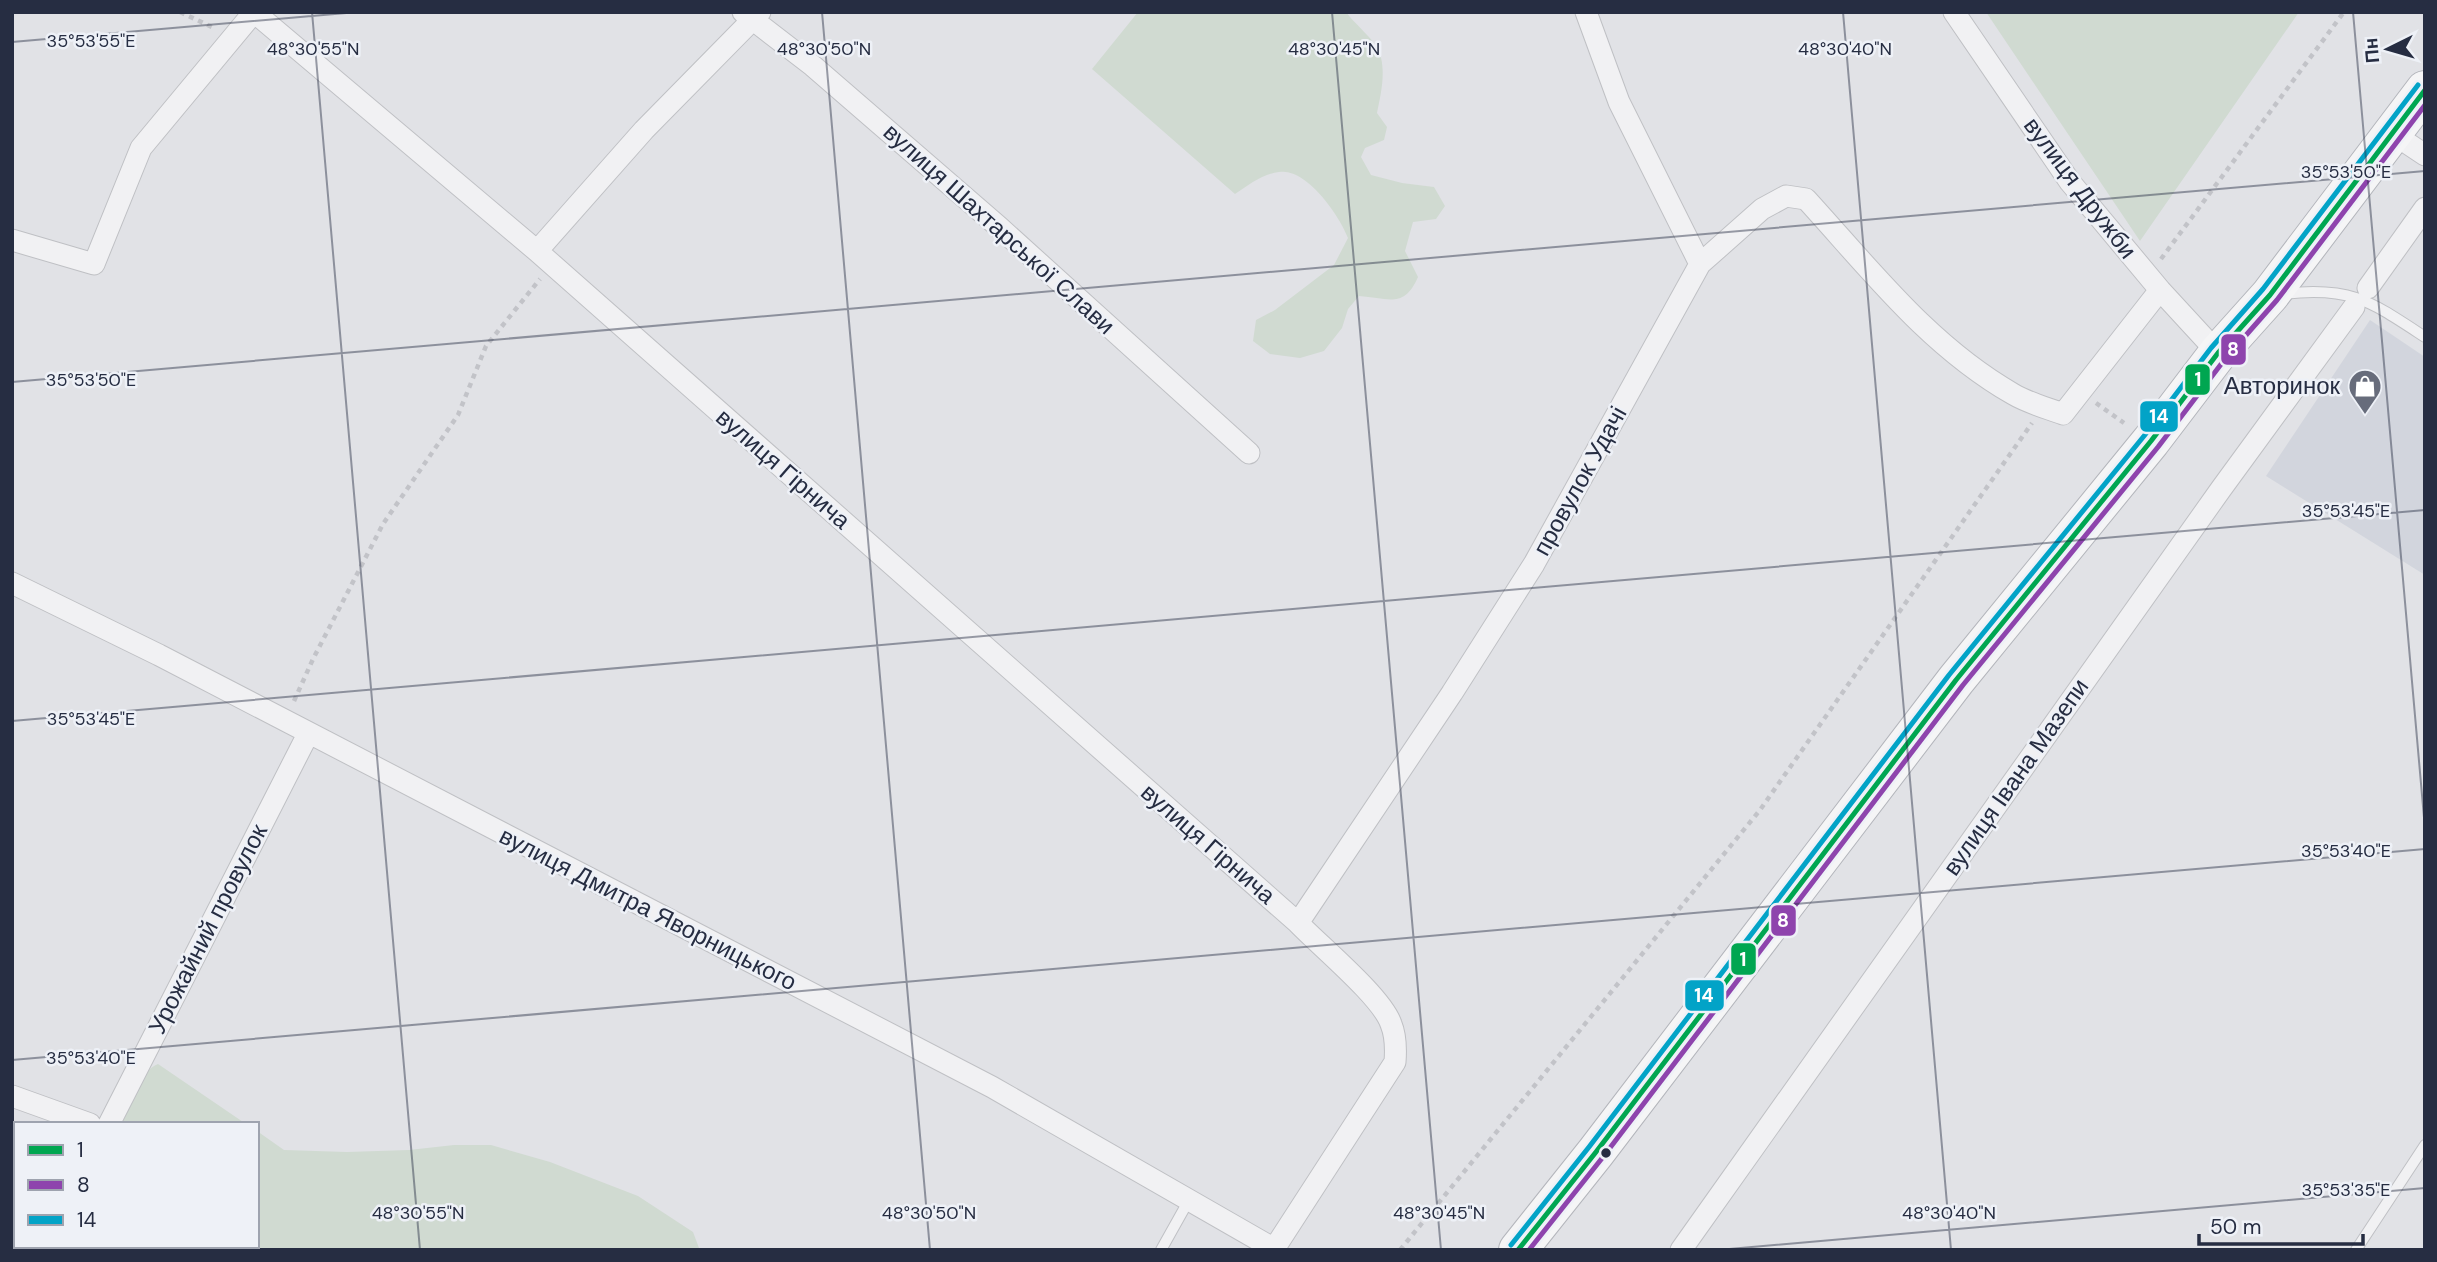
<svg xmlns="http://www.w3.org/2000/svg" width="2437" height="1262" font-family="'DM Sans',sans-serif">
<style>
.built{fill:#d2d5dd}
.green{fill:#d0dad1}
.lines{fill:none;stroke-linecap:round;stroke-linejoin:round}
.lane-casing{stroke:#bfc0c4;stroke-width:12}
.street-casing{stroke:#bfc0c4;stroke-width:23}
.highway-casing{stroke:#b3b5bb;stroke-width:40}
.path{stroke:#c2c3c8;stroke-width:4.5;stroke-dasharray:5 5;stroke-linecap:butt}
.lane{stroke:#f1f1f3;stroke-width:10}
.street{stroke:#f1f1f3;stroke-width:21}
.highway{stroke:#f5f5f6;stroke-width:38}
.bus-1-casing{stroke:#eef1f7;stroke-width:10}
.bus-2-casing{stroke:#eef1f7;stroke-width:10}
.bus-3-casing{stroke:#eef1f7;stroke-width:10}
.bus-1{stroke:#00a651;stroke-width:5}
.bus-2{stroke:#8e44ad;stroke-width:5}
.bus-3{stroke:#02a3c7;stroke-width:5}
.ticks{fill:none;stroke:#262d42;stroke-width:2;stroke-opacity:0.45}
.bus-dot{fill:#262d42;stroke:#eef1f7;stroke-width:2.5}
.labels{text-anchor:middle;stroke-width:5;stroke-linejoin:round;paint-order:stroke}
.street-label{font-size:24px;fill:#262d42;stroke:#eef1f7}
.poi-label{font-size:24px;fill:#262d42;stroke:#eef1f7;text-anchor:end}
.ticks-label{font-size:18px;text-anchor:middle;fill:#262d42;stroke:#eef1f7;stroke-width:5;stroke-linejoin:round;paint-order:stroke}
.line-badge{stroke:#eef1f7;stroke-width:2.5}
.badge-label{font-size:19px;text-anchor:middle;font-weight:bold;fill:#fff}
</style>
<rect width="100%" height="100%" fill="#e1e2e6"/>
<!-- built -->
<path class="built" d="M2370,320L2425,357V575L2266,476Z"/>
<!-- green -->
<path class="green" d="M1138,12H1346C1355,24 1368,34 1376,46C1388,65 1381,93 1377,113L1387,127L1384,140L1365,148L1361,157L1371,175L1402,183L1434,187L1445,206L1436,219L1413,222L1405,251L1418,277C1404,309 1389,298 1359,296L1348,309L1342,328L1324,351L1300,358L1270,354L1253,341L1256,320L1275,310L1334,265L1348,238C1340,216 1306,167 1279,172C1262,174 1249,185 1235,194L1092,69Z
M1986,12H2299L2140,241Z
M158,1064L246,1124H119C127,1107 141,1070 158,1064Z
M257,1131L284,1150L347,1152L409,1150L454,1145H491L550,1162L638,1196L693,1232L699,1248L698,1250H76L78,1246H257Z"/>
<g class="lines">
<defs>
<path id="lane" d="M2283,294C2351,286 2370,301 2425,337
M1161,1250L1189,1200
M2356,1250L2425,1145"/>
<path id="street" d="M743,12L813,66L999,227L1249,453
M1954,12L2070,182L2160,290L2218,353
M2392,133L2425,155
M12,240L94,264L141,148L254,12L537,251L1298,923C1320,946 1382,997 1391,1024C1396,1036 1396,1049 1395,1062L1274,1249
M537,251L644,130L760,12
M1700,264L1762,209L1786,196L1806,199C1870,269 1929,346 2013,394C2028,403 2047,408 2063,414L2160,290
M2368,288L2425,208
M12,583L159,655L992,1087L1276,1250
M1298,923L1452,693L1534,564L1700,264L1619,102L1586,12
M12,1096L90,1124
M109,1124L308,734
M56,1250L58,1246
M1681,1250L2221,489L2354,307"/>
<path id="highway" d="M1518,1250L1596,1152L1956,680L2151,441L2218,353L2270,295L2425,90"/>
</defs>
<!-- lane casing -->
<use href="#lane" class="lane-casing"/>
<!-- street casing -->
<use href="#street" class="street-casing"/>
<!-- highway casing -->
<use href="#highway" class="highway-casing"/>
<!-- path -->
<path class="path" d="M180,12L214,28
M2161,259L2344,12
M2096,403L2124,423
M294,701L313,659L383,524L458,415L486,346L540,279
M1400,1250L1760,810L2032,423"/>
<!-- lane -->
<use href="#lane" class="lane"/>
<!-- street -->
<use href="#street" class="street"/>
<!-- highway -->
<use href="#highway" class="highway"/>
<defs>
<path id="bus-1" d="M1518,1250L1596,1152L1956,680L2151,441L2218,353L2270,295L2425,90"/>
<path id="bus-2" d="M1529,1250L1603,1157L1963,685L2158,447L2225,359L2277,300L2425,105"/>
<path id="bus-3" d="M1511,1245L1589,1147L1949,675L2144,436L2211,348L2263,289L2418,85"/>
</defs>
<!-- bus-1 casing -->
<use href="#bus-1" class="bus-1-casing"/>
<!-- bus-2 casing -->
<use href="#bus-2" class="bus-2-casing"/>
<!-- bus-3 casing -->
<use href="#bus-3" class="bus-3-casing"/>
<!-- bus-1 -->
<use href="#bus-1" class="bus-1"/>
<!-- bus-2 -->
<use href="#bus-2" class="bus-2"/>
<!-- bus-3 -->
<use href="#bus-3" class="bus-3"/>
</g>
<!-- ticks -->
<path class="ticks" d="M312,12L420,1250M822,12L930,1250M1332,12L1441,1250M1843,12L1951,1250M2353,12L2425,829M12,42L358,12M12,382L2425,171M12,721L2425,510M12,1060L2425,849M1718,1250L2425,1188"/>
<!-- icons -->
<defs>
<symbol id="shop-pin" viewBox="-11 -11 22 30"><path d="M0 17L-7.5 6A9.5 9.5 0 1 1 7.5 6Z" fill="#676c7b" stroke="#eef1f7"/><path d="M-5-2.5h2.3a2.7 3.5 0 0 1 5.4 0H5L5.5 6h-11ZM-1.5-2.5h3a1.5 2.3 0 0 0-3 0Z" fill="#fff"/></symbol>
</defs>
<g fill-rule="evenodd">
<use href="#shop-pin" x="2346" y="367" width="38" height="52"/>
</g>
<!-- markers -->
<circle class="bus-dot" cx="1606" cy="1153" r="6"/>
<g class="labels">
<!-- street labels -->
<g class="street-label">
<text transform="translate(2080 188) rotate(53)" y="8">вулиця Дружби</text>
<text transform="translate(999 229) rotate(42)" y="8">вулиця Шахтарської Слави</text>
<text transform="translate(783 469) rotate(41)" y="8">вулиця Гірнича</text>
<text transform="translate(1580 481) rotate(-61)" y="8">провулок Удачі</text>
<text transform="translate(2016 777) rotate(-55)" y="8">вулиця Івана Мазепи</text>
<text transform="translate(1208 844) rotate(41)" y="8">вулиця Гірнича</text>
<text transform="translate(648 909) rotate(27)" y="8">вулиця Дмитра Яворницького</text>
<text transform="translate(208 929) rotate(-63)" y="8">Урожайний провулок</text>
</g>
<!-- poi labels -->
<g class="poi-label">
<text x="2340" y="394">Авторинок</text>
</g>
</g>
<g class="ticks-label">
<text x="91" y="47">35°53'55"E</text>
<text x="313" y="55">48°30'55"N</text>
<text x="824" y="55">48°30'50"N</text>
<text x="1334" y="55">48°30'45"N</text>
<text x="1845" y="55">48°30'40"N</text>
<text x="2346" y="178">35°53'50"E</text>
<text x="91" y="386">35°53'50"E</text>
<text x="2346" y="517">35°53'45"E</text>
<text x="91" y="725">35°53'45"E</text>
<text x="2346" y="857">35°53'40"E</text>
<text x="91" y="1064">35°53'40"E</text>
<text x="2346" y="1196">35°53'35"E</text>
<text x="418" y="1219">48°30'55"N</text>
<text x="929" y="1219">48°30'50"N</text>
<text x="1439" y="1219">48°30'45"N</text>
<text x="1949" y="1219">48°30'40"N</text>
</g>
<g class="line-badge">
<rect x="2220" y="333" width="27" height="33" rx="7" fill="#8e44ad"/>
<rect x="2184" y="363" width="27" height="33" rx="7" fill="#00a651"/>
<rect x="2139" y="400" width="40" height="33" rx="7" fill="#02a3c7"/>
<rect x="1770" y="904" width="27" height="33" rx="7" fill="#8e44ad"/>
<rect x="1730" y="942" width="27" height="34" rx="7" fill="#00a651"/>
<rect x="1684" y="979" width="41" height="33" rx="7" fill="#02a3c7"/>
</g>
<g class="badge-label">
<text x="2233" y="356">8</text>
<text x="2198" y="386">1</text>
<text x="2159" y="423">14</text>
<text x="1783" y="927">8</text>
<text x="1743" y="966">1</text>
<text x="1704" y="1002">14</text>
</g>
<!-- border -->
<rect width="2437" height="1262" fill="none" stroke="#262d42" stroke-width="28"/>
<!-- legend -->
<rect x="14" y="1122" width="245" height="126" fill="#eef1f7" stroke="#9ea3af" stroke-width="2"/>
<rect x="28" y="1145" width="35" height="10" fill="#00a651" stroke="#9ea3af" stroke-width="2"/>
<text x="77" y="1157" font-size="21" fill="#262d42">1</text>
<rect x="28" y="1180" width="35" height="10" fill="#8e44ad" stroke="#9ea3af" stroke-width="2"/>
<text x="77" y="1192" font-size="21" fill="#262d42">8</text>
<rect x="28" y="1215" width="35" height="10" fill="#02a3c7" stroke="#9ea3af" stroke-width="2"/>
<text x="77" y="1227" font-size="21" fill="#262d42">14</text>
<!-- north arrow -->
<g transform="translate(2388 49) rotate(265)" stroke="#eef1f7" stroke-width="5" paint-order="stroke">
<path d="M0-5L12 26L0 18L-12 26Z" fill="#262d42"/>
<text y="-10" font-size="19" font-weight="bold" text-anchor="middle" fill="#262d42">Пн</text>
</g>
<!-- scale -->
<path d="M2199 1234v10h164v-10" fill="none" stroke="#262d42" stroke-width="3.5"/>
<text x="2210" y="1234" font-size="21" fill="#262d42" stroke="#eef1f7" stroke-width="5" paint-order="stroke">50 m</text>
</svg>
